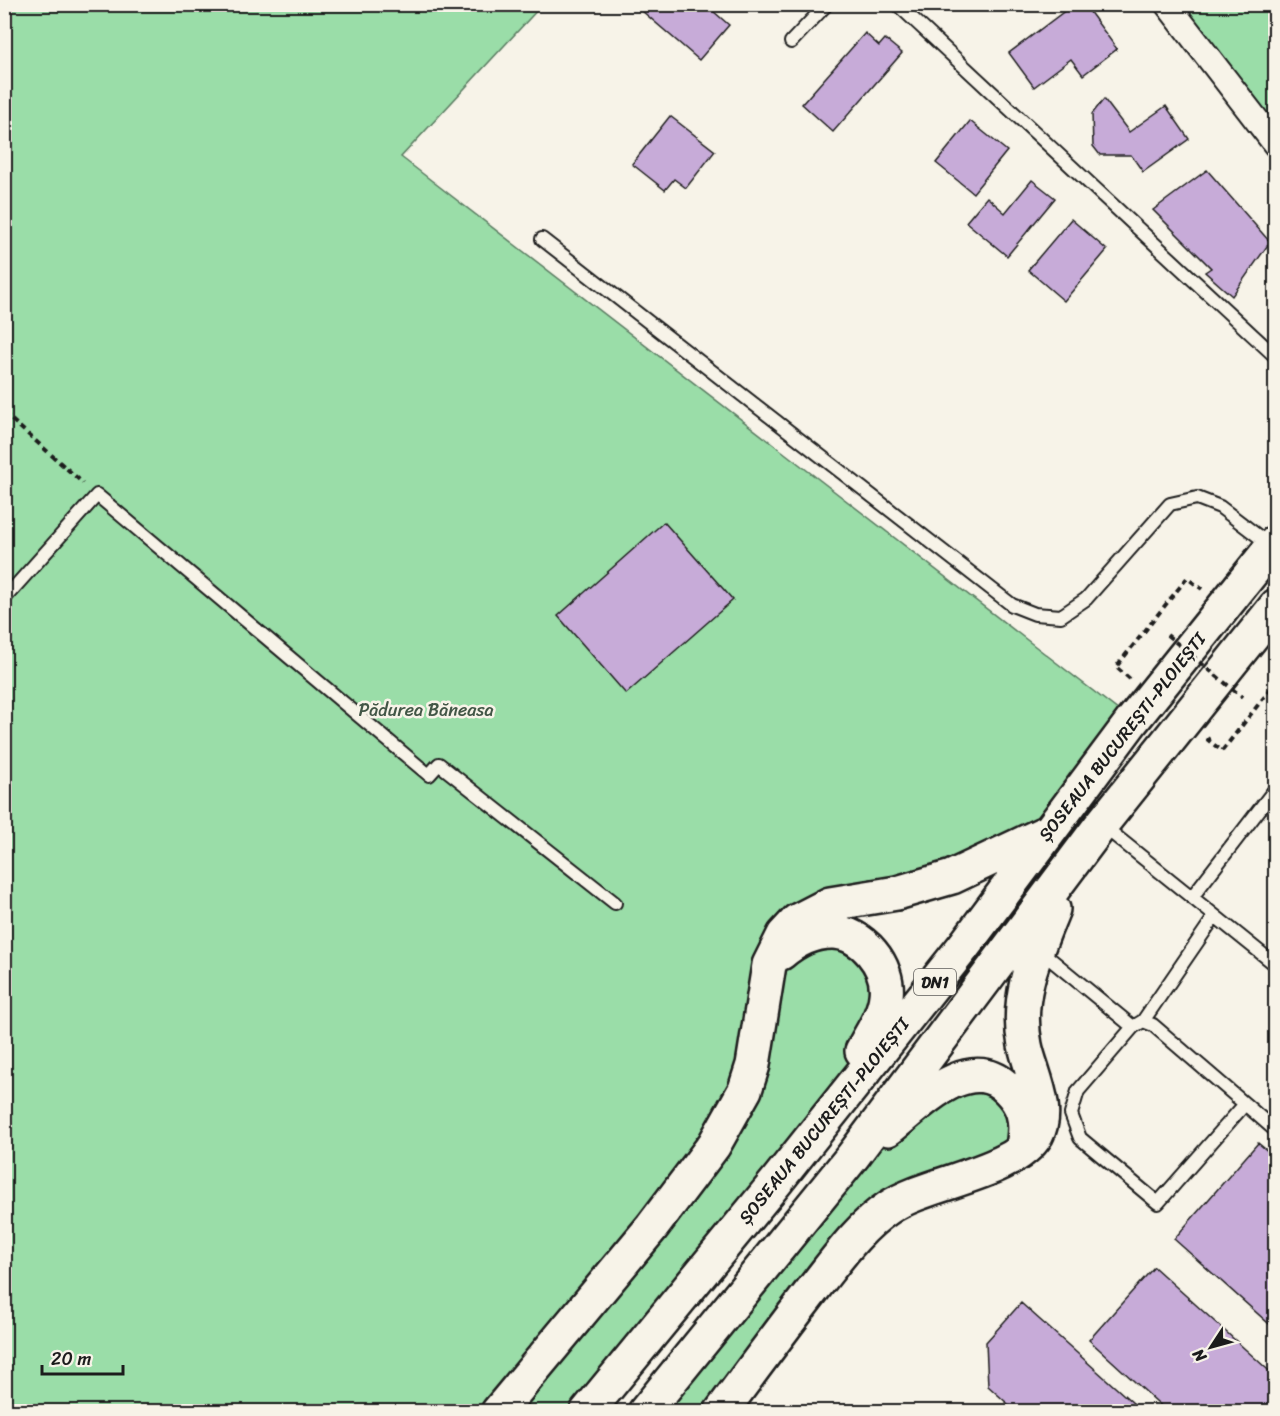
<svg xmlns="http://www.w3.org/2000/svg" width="1280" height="1416" font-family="Sriracha,sans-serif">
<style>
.green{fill:#9adda8;stroke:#5b7c62;stroke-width:1.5}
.building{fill:#c7abd8;stroke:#1c1c1c;stroke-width:1.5}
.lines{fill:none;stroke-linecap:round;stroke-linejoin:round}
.lane-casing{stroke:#1c1c1c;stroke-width:16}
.street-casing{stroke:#1c1c1c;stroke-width:28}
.highway-casing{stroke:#1c1c1c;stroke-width:38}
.path{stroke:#1c1c1c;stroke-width:4;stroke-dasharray:6 4.5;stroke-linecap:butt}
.lane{stroke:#f7f3e8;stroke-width:12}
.street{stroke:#f7f3e8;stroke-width:24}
.highway{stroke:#f7f3e8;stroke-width:33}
.path-bridge{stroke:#1c1c1c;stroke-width:4;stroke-dasharray:6 4.5;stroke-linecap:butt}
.labels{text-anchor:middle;stroke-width:5;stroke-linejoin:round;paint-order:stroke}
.shield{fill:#f7f3e8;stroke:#5e5c59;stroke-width:1.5}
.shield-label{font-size:16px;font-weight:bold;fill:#1c1c1c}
.park-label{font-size:18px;fill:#425646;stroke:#f7f3e8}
.street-label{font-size:18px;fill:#1c1c1c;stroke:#f7f3e8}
</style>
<rect width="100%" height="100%" fill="#f7f3e8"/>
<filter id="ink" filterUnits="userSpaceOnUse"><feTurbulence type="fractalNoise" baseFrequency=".0167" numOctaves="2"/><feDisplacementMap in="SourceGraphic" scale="12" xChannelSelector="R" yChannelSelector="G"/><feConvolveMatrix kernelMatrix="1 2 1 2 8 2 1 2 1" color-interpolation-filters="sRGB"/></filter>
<g filter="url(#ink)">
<!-- green -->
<path class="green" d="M5,5H542L401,157L1132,721L1048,832L897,893L800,939L875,956L864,1046L587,1411L5,1412Z
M1181,5H1275V127Z
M992,1078L1024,1140L905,1198L721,1411L645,1412L853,1156L940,1089Z"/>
<!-- building -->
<path class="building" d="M634,4H705L729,25L699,60Z
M1074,4H1084L1117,49L1083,75L1071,59L1034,87L1009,53Z
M865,33L879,46L885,39L902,53L833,132L802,104Z
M1104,99L1129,132L1166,106L1189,139L1143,172L1131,155H1100L1093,146L1092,114Z
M670,116L715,151L686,188L674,179L665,190L632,164Z
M970,121L1007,151L973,193L936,163Z
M1207,170L1270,242L1232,296L1205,272L1211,268L1153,210Z
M1032,180L1055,198L1007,256L966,222L987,197L1005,213Z
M1071,219L1107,250L1064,301L1028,270Z
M664,522L733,600L626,694L558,616Z
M1258,1143L1276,1158V1330L1174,1239Z
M1154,1267L1276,1377V1412H1168L1089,1340Z
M1021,1303L1143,1412H1017L988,1386L986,1342Z"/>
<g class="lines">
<defs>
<path id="lane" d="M897,4L1276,357
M791,42L827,4
M542,239L1012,605L1035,614L1061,616L1086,599L1170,504L1197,498L1220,507L1271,546
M4,599L97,495L429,775L439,764L615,903
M1102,825L1276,965
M1192,897L1276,788
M1038,949L1133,1027L1143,1021L1153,1025L1245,1104L1158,1203L1080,1138L1071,1114L1078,1091L1133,1027
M1143,1021L1215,916
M1245,1104L1276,1131"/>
<path id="street" d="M1167,4L1276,145"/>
<path id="highway" d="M781,953C795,941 813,932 832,932C862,932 890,966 886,996C884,1016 871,1033 862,1051
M888,1129C919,1105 969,1050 1008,1089C1023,1104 1027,1119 1024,1140
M498,1412L652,1227L714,1145L745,1090L753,1065L769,965L784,935L797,921L830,904L897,893L952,877L1043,834
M587,1412L776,1182L964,946L1132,721L1276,542
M645,1412L853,1156L1101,825L1276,606
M721,1412C752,1370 783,1328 814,1288C837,1259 858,1228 888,1208C928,1181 1014,1174 1037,1134C1051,1108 1030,1071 1025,1045C1015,997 1035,954 1053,909"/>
</defs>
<!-- lane casing -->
<use href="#lane" class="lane-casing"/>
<!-- street casing -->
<use href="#street" class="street-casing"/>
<!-- highway casing -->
<use href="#highway" class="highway-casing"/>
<!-- path -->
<path class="path" d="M4,413L83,483
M1130,679L1116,667L1187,578L1202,589
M1210,738L1208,740L1222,751L1276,682"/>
<!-- lane -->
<use href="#lane" class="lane"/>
<!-- street -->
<use href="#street" class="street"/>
<!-- highway -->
<use href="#highway" class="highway"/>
<!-- path-bridge -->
<path class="path-bridge" d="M1167,635L1242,697"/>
</g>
</g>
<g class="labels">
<!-- shield labels -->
<rect class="shield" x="914" y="969" width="42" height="26" rx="4.5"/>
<g class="shield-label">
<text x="935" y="988">DN1</text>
</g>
<!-- park labels -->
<g class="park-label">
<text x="426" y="716">Pădurea Băneasa</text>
</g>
<!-- street labels -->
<g class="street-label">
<text transform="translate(1122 737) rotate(-52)" y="6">ȘOSEAUA BUCUREȘTI-PLOIEȘTI</text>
<text transform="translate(824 1121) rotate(-51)" y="6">ȘOSEAUA BUCUREȘTI-PLOIEȘTI</text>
</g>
</g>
<!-- margin -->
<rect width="1280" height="1416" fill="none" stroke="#f7f3e8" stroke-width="24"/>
<rect x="12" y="12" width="1256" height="1392" fill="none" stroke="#1c1c1c" stroke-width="2" filter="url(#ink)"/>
<!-- north arrow -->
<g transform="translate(1211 1347) rotate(234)" stroke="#f7f3e8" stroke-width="4.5" paint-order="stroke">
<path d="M0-4.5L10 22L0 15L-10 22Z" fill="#1c1c1c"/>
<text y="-9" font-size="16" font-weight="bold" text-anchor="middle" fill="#1c1c1c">N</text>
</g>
<!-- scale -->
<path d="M42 1365v9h81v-9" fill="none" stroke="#1c1c1c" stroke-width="3"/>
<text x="51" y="1365" font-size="18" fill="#1c1c1c" stroke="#f7f3e8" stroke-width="4.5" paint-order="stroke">20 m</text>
</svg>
